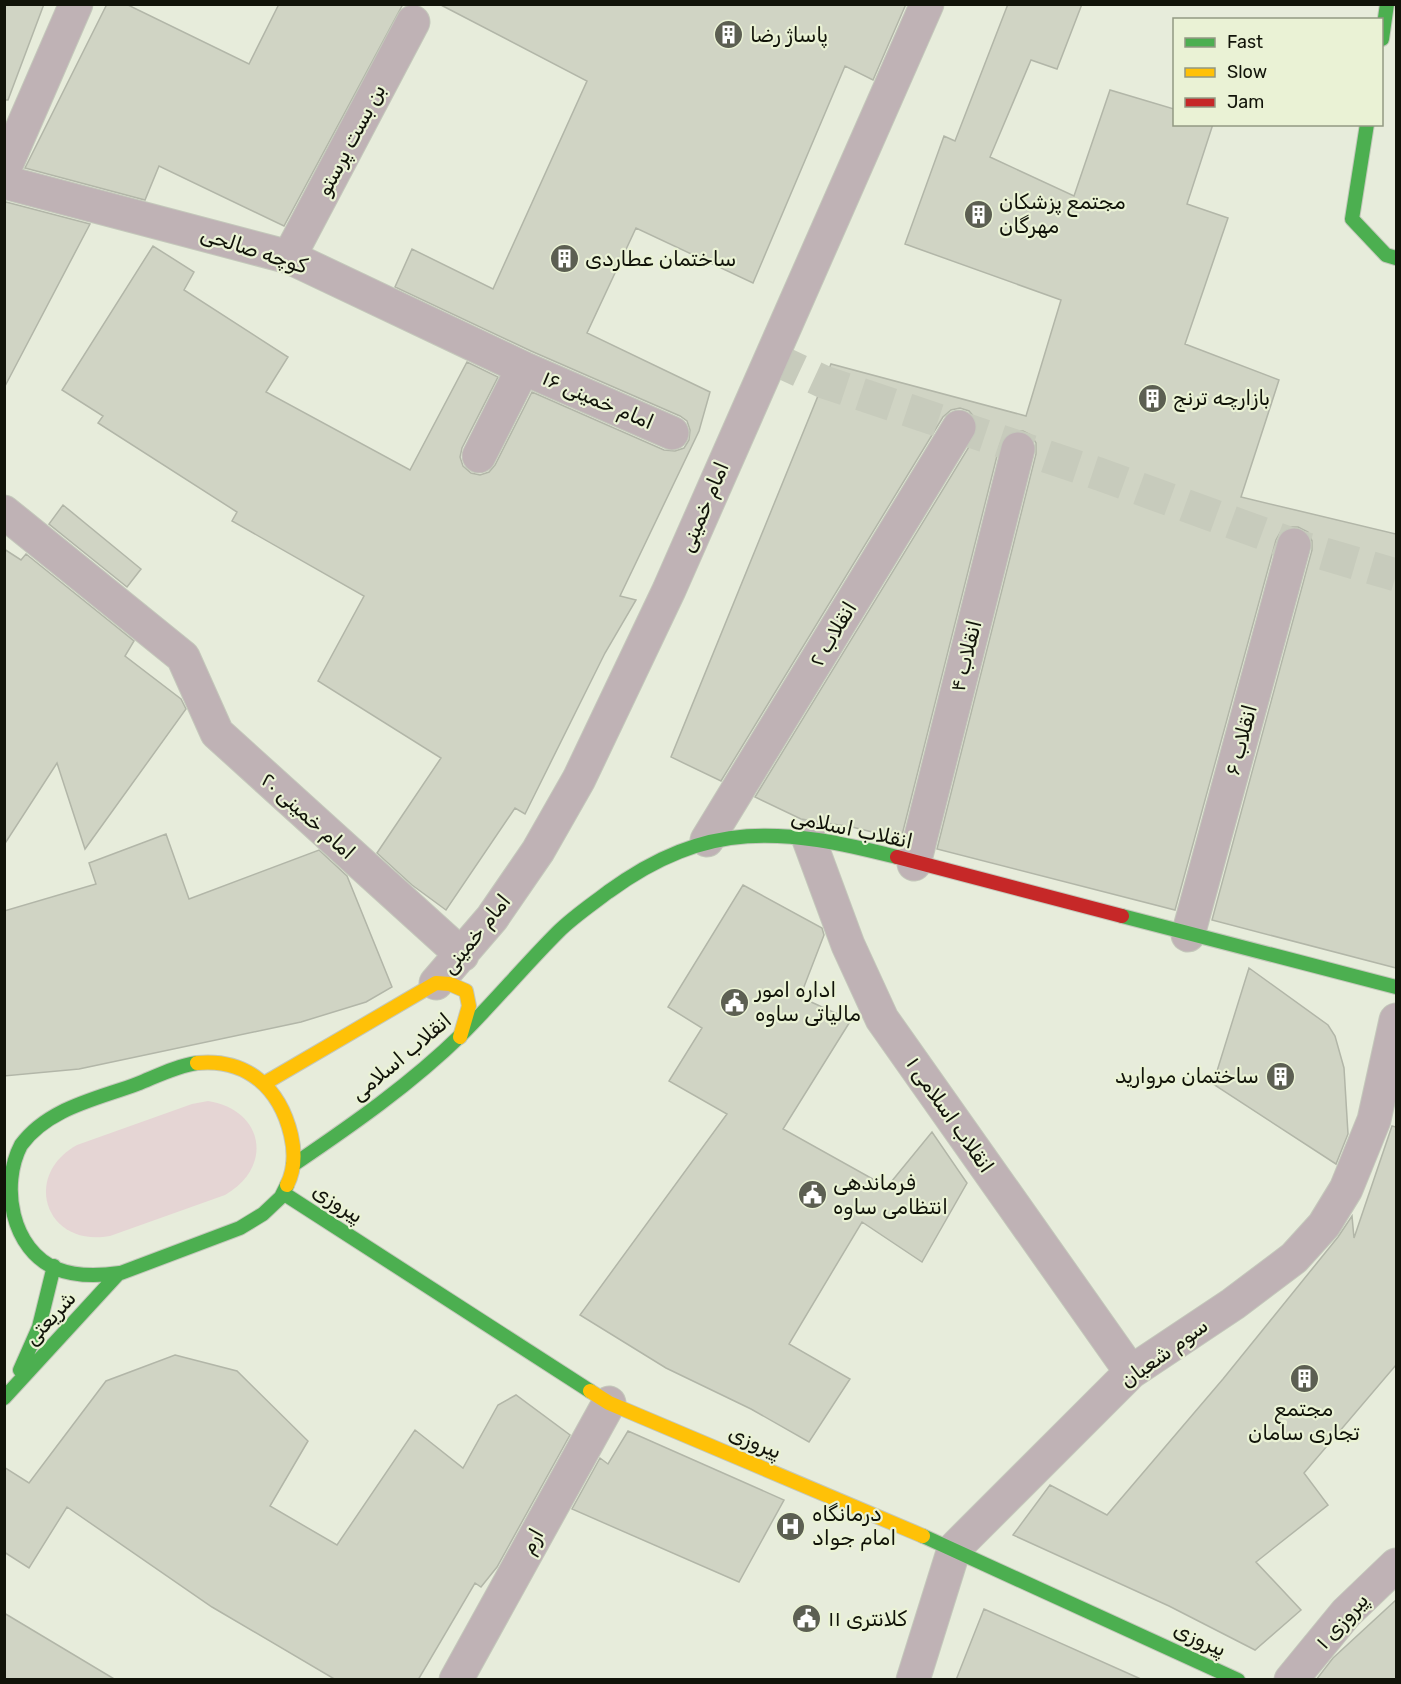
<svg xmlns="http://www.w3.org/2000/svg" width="1401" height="1684" font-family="Rubik,'Noto Sans Arabic',sans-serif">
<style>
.green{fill:#e5d5d4}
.building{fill:#d0d4c4;stroke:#b2b6a8;stroke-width:1.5}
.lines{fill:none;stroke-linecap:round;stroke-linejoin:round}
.street-tunnel{stroke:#c7cbbc;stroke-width:33;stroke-dasharray:33 16;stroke-linecap:butt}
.street-casing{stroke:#c4c8bb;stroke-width:35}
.fast-casing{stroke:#c4c8bb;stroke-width:16}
.slow-casing{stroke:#c4c8bb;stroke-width:16}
.jam-casing{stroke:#c4c8bb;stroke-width:16}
.street{stroke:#bfb2b5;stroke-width:33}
.fast{stroke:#4caf50;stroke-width:14}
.slow{stroke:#ffc107;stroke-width:14}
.jam{stroke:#c62828;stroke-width:14}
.labels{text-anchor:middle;stroke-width:4.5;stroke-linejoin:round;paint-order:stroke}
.poi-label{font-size:21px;fill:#111309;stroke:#eaf2d5;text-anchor:start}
.street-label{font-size:21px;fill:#111309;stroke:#eaf2d5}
</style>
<rect width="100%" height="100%" fill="#e7ecdb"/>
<!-- green -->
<path class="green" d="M208,1101C264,1110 274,1167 225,1195L110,1236C46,1248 21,1176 77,1145L192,1104Z"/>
<!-- building -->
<path class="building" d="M4,4H44L8,100H4Z
M107,4H126L249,64L279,4H403L284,226L159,166L145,200L25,168Z
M439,4H906L873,80L845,66L753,283L636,228L587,333L710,392L699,431L620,596L636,600L605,653L525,814L515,808L446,910L412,885L377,853L441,758L318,681L364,596L232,521L237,512L98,423L103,416L62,390L153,246L194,272L184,290L288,357L266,392L410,470L467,362L498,377L462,448L460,457L463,466L471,473L480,475L489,472L495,465L532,392L664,450L675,451L684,448L689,440L690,430L687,421L680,416L531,351L395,287L412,249L493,289L587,81Z
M1008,4H1082L1057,69L1031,60L990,157L1074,196L1110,90L1174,109V124H1213L1187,204L1228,218L1185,344L1279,380L1241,497L1396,534V968L1212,920L1312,550V541L1308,532L1298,527H1290L1281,531L1276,540L1175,910L937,849L1036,454V443L1031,435L1023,431H1012L1004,436L1000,444L901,839L852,827L801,819L755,797L975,437L978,428L976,419L969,411L960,408L951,410L943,417L721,781L671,757L831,364L1026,416L1061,300L905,244L944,136L955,141Z
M6,202L90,224L4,388V205Z
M63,505L141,569L127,587L49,524Z
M4,549L21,560L26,554L134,641L125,656L181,699L186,709L85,849L57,763L4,845Z
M166,834L189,899L319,850L347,876L392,987L366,1002L301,1022L79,1069L4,1076V911L96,884L89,863Z
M743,885L822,928L824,935L800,997L851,1020L783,1129L887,1187L932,1132L967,1183L922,1262L862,1222L789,1344L850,1379L809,1442L751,1409L666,1368L580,1315L727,1114L669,1081L702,1028L668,1007Z
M1249,968L1328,1025L1335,1036L1344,1068L1348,1134L1336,1164L1213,1084Z
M1392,1126L1396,1127V1365L1304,1473L1328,1505L1256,1562L1301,1610L1255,1650L1169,1606L1013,1535L1050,1485L1107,1515L1223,1379L1338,1237L1352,1216L1354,1238Z
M175,1355L237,1371L308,1441L270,1506L337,1545L415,1430L463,1468L498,1405L516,1395L570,1435L497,1567L481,1587L475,1583L418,1680H336L212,1607L67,1507L29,1568L4,1552V1467L29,1483L106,1381Z
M628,1431L784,1500L739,1582L572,1509L600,1458L608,1464Z
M1396,1600V1680H1316L1333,1658Z
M984,1609L1143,1680H956Z
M4,1613L116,1680H4Z"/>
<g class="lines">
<!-- street-tunnel -->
<path class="street-tunnel" d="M770,357L824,382L1099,474L1294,545L1396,575"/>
<defs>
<path id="street" d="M4,170L76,4
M4,182L289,257L523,368L672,433
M289,257L413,22
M479,456L523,368
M4,512L183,657L217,733L462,955
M808,837L848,945L882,1019L1131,1372
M707,840L959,427
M914,864L1018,449
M1188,935L1294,545
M436,983L492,918L538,851L579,779L669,590L927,4
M456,1680L609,1403
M913,1680L954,1549L1131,1372L1233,1304L1294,1258L1324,1225L1346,1189L1374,1120L1396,1020
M1291,1680L1346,1613L1396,1565"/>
<path id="fast" d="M1382,39L1387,4
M1367,124L1352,219L1386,255L1396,258
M1122,916L1396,987
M293,1165C352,1125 411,1084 462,1034C495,1001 525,965 558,932C573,917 591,905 608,892C708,819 783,828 897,857
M283,1193L590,1391
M120,1273C99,1276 77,1277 57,1269C11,1250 0,1185 21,1145C48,1108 97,1099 137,1084C157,1076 176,1066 197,1063
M20,1370L39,1327L54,1266
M4,1398L118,1274L240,1228L263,1214L281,1197L287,1185
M923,1536L1238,1680"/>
<path id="slow" d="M197,1063C248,1058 280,1089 291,1135C295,1152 295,1169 287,1185
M265,1083L436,983L450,984L466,991L469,1006L460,1037
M590,1391L609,1403L923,1536"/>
<path id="jam" d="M897,857L1122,916"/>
</defs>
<!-- street casing -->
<use href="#street" class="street-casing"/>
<!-- fast casing -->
<use href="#fast" class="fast-casing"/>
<!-- slow casing -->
<use href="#slow" class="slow-casing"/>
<!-- jam casing -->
<use href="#jam" class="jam-casing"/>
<!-- street -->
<use href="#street" class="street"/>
<!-- fast -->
<use href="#fast" class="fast"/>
<!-- slow -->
<use href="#slow" class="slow"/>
<!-- jam -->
<use href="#jam" class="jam"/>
</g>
<!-- icons -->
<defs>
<symbol id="building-disc" viewBox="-11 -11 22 22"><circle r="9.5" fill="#5c5f52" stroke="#eaf2d5"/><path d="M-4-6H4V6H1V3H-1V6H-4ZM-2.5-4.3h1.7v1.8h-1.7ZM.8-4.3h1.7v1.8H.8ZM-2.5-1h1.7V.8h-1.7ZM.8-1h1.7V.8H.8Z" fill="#fff"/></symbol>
<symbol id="civic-disc" viewBox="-11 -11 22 22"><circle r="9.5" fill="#5c5f52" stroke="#eaf2d5"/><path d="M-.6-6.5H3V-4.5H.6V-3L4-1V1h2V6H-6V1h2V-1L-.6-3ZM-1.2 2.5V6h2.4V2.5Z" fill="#fff"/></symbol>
<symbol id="hospital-disc" viewBox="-11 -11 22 22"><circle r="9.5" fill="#5c5f52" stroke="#eaf2d5"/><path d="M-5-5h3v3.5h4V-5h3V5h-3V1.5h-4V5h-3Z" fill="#fff"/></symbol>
</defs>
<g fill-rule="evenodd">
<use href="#building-disc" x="712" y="18" width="33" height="33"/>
<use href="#building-disc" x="962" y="198" width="33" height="33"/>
<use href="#building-disc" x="548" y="242" width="33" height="33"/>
<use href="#building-disc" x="1136" y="382" width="33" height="33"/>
<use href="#civic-disc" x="718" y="986" width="33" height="33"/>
<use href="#building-disc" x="1264" y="1060" width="33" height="33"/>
<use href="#civic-disc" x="796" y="1178" width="33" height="33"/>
<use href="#building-disc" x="1288" y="1362" width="33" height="33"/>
<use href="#hospital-disc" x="774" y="1510" width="33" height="33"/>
<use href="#civic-disc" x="790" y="1602" width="33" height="33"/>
</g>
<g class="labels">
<!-- poi labels -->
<g class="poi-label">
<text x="750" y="42">پاساژ رضا</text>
<text x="999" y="209">مجتمع پزشكان<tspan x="999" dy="24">مهرگان</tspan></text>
<text x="585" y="266">ساختمان عطاردی</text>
<text x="1173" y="405">بازارچه ترنج</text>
<text x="755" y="997">اداره امور<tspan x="755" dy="24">مالیاتی ساوه</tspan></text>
<text x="1259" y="1083" text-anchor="end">ساختمان مروارید</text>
<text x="833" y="1190">فرماندهی<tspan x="833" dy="24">انتظامی ساوه</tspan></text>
<text x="1304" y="1416" text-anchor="middle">مجتمع<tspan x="1304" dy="24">تجاری سامان</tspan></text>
<text x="812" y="1521">درمانگاه<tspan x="812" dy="24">امام جواد</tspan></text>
<text x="828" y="1626">کلانتری ۱۱</text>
</g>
<!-- street labels -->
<g class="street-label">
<text transform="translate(351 140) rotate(-62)" y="7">بن بست پرستو</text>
<text transform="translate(254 250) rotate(18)" y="7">کوچه صالحی</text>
<text transform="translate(598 400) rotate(23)" y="7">امام خمینی ۱۶</text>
<text transform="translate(704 507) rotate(-67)" y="7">امام خمینی</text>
<text transform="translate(833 634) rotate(-59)" y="7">انقلاب ۲</text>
<text transform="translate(966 656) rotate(-76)" y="7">انقلاب ۴</text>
<text transform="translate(1241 740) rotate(-75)" y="7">انقلاب ۶</text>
<text transform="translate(308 816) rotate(42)" y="7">امام خمینی ۲۰</text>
<text transform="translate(852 829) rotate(12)" y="7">انقلاب اسلامی</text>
<text transform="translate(476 934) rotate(-51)" y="7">امام خمینی</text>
<text transform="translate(401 1057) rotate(-40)" y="7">انقلاب اسلامی</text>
<text transform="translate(950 1115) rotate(55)" y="7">انقلاب اسلامی ۱</text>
<text transform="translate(338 1203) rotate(33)" y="7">پیروزی</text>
<text transform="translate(50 1318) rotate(-47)" y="7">شریعتی</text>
<text transform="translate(1164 1353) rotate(-36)" y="7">سوم شعبان</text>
<text transform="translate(755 1442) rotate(23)" y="7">پیروزی</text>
<text transform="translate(532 1541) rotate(-61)" y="7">ارم</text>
<text transform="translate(1342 1621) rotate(-48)" y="7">پیروزی ۱</text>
<text transform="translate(1200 1639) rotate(25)" y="7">پیروزی</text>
</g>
</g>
<!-- border -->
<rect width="1401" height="1684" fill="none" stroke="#111309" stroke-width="12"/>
<!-- legend -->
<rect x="1173" y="18" width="210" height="108" fill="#eaf2d5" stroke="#939983" stroke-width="1.5"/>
<rect x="1185" y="38" width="30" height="9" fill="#4caf50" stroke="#939983" stroke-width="1.5"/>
<text x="1227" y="48" font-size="18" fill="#111309">Fast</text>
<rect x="1185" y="68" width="30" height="9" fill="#ffc107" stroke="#939983" stroke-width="1.5"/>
<text x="1227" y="78" font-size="18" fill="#111309">Slow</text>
<rect x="1185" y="98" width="30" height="9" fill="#c62828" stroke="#939983" stroke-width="1.5"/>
<text x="1227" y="108" font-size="18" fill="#111309">Jam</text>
</svg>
